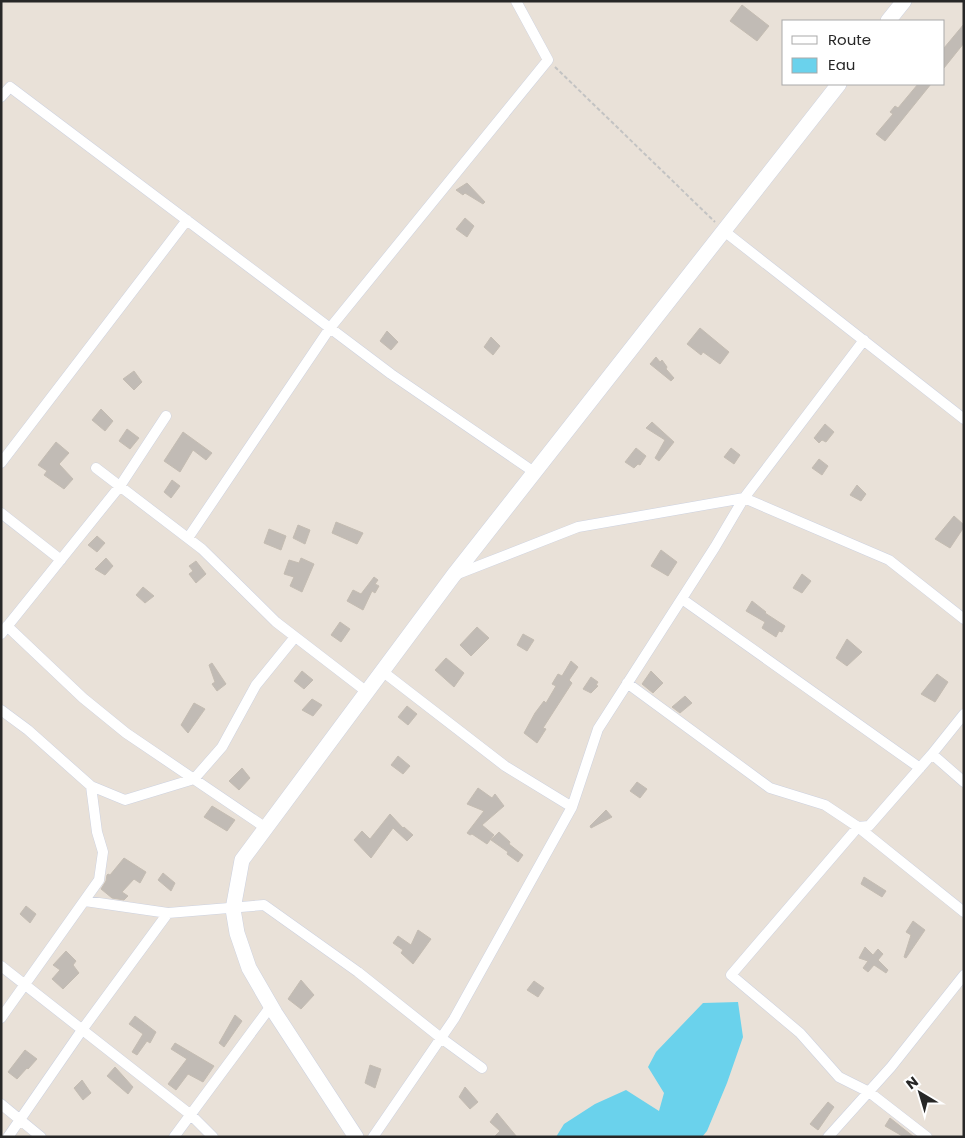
<svg xmlns="http://www.w3.org/2000/svg" width="965" height="1138" font-family="Poppins,sans-serif">
<style>
.water{fill:#6ad2ec}
.building{fill:#c1bbb5;stroke:#c4bcb2}
.lines{fill:none;stroke-linecap:round;stroke-linejoin:round}
.minor-casing{stroke:#cdd2e0;stroke-width:11}
.secondary-casing{stroke:#cdd2e0;stroke-width:16}
.path{stroke:#c3c3c3;stroke-width:2;stroke-dasharray:4 2.5;stroke-linecap:butt}
.minor{stroke:#fff;stroke-width:10}
.secondary{stroke:#fff;stroke-width:15}
</style>
<rect width="100%" height="100%" fill="#e9e1d8"/>
<!-- water -->
<path class="water" d="M738,1002L743,1037L727,1083L707,1131L702,1137H556L564,1124L595,1104L626,1090L659,1111L664,1093L648,1067L656,1052L703,1003Z"/>
<!-- building -->
<path class="building" d="M742,5L769,26L757,41L730,21Z
M964,24V43L944,68V48Z
M918,84H931L885,141L876,134L893,114L890,112L895,106L898,108Z
M467,183L485,202L483,204L465,193L463,195L456,190Z
M465,218L474,226L467,237L456,229Z
M700,328L729,352L720,364L703,352L701,355L687,344Z
M387,331L398,342L391,350L380,341Z
M491,337L500,346L493,355L484,347Z
M656,357L660,362L662,360L667,367L666,369L674,378L671,381L650,364Z
M134,371L142,382L134,390L123,379Z
M101,409L113,421L105,431L92,420Z
M652,422L674,442L659,461L655,458L665,440L646,428Z
M825,424L834,432L826,442L822,440L819,443L814,438Z
M127,429L139,438L130,449L119,441Z
M183,432L212,453L206,460L193,450L180,472L164,461Z
M56,442L69,453L59,464L73,479L64,489L44,475L47,471L38,465Z
M636,448L646,456L640,465L638,464L634,468L625,462Z
M731,448L740,455L734,464L724,457Z
M819,459L828,466L822,475L812,468Z
M172,480L180,486L171,498L164,492Z
M857,485L866,494L861,501L850,495Z
M954,516L964,525V527L950,548L935,539Z
M336,522L363,533L357,544L332,533Z
M298,525L310,530L305,544L293,538Z
M269,529L286,536L281,550L264,543Z
M97,536L105,543L97,552L88,545Z
M661,550L677,562L668,576L651,566Z
M106,558L113,566L105,575L95,569Z
M301,558L314,564L302,592L290,586L294,577L284,574L289,560L299,563Z
M196,561L206,574L196,583L189,574L193,571L189,566Z
M802,574L811,581L802,593L793,588Z
M374,577L378,580L375,584L379,586L375,593L372,591L363,610L347,601L353,590L361,594Z
M143,587L154,596L145,603L136,595Z
M752,601L766,612L765,613L785,626L782,632L779,631L776,637L762,628L765,622L746,611Z
M340,622L350,629L341,642L331,635Z
M477,627L489,638L471,656L460,645Z
M523,634L534,640L527,651L517,645Z
M847,639L862,652L847,666L836,658Z
M446,658L464,673L454,687L435,670Z
M571,661L578,667L569,680L572,683L543,728L546,729L537,743L524,733L535,713L544,701L546,703L556,686L552,684L558,674L562,676Z
M212,663L226,684L217,691L212,684L215,682L209,665Z
M302,671L313,680L304,689L294,681Z
M651,671L663,683L653,693L642,684Z
M937,674L948,682L935,702L921,694Z
M591,677L598,682L596,685L598,686L591,693L583,689Z
M685,696L692,703L680,713L672,707Z
M312,699L322,705L313,716L302,710Z
M194,703L205,709L188,733L181,725Z
M407,706L417,714L408,725L398,717Z
M398,756L410,766L403,774L391,765Z
M242,768L250,778L239,790L229,781Z
M637,782L647,789L640,798L630,791Z
M478,788L492,798L495,794L504,806L482,825L494,835L487,844L472,834L470,835L467,833L484,811L467,804Z
M212,806L235,820L227,831L204,817Z
M606,810L612,817L591,828L590,826Z
M390,814L403,828L404,827L413,835L407,841L393,828L371,858L354,840L362,831L370,839Z
M499,832L510,842L509,844L523,855L518,862L507,854L508,852L491,840Z
M124,858L146,872L140,883L134,879L122,892L128,896L124,900L112,898L101,889L106,881L107,875L108,874L110,875Z
M163,873L175,883L171,891L158,880Z
M864,877L886,891L882,897L861,884Z
M26,906L36,914L30,923L20,914Z
M913,921L925,930L906,958L904,957L911,935L906,932Z
M418,930L431,939L413,964L401,953L403,950L393,943L398,936L411,945Z
M865,947L873,955L878,949L883,954L878,960L888,970L886,973L874,965L868,972L863,968L868,961L859,958Z
M66,951L76,961L73,965L79,973L63,989L52,979L60,970L53,965Z
M301,980L314,995L301,1009L288,999Z
M534,981L544,988L538,997L527,990Z
M235,1015L242,1021L224,1047L219,1043Z
M135,1016L156,1032L150,1043L147,1041L137,1055L132,1052L143,1034L129,1024Z
M175,1043L214,1066L203,1082L188,1074L176,1090L168,1084L187,1059L171,1049Z
M25,1050L37,1059L28,1069L27,1068L17,1079L8,1072Z
M370,1065L381,1069L375,1088L365,1083Z
M115,1067L133,1087L128,1094L107,1076Z
M82,1080L91,1093L83,1100L74,1088Z
M465,1087L478,1102L470,1109L459,1097Z
M828,1102L834,1107L818,1130L810,1124Z
M497,1113L517,1137H494L500,1131L490,1122Z
M890,1118L914,1137H904L885,1126Z"/>
<g class="lines">
<defs>
<path id="minor" d="M1,97L10,87L391,374L534,472
M724,231L964,419
M1,463L187,220
M96,468L202,549L276,622L367,692
M1,513L61,560
M188,538L330,328L548,60L516,1
M455,575L578,527L744,498L889,560L964,619
M682,599L920,768
M7,626L83,698L126,733L266,828
M1,634L120,486L166,416
M382,671L505,766L572,807
M627,683L770,788L825,805L858,827L964,912
M1,710L28,730L91,786L125,800L194,779L222,747L256,685L295,637
M932,754L964,782
M85,901L168,913L264,905L358,972L441,1038L482,1068
M1,966L191,1115L213,1137
M1,1018L99,880L103,852L97,832L91,786
M1,1104L41,1137
M8,1137L82,1030L168,913
M174,1137L271,1006
M373,1137L454,1019L572,807L598,729L715,547L744,498L864,340
M828,1137L891,1067L964,975
M927,1137L869,1092L839,1077L800,1033L731,975L858,827L869,826L932,754L964,714"/>
<path id="secondary" d="M888,21L904,1
M356,1137L275,1013L249,968L237,933L233,909L242,860L453,576L839,84"/>
</defs>
<!-- minor casing -->
<use href="#minor" class="minor-casing"/>
<!-- secondary casing -->
<use href="#secondary" class="secondary-casing"/>
<!-- path -->
<path class="path" d="M555,67L715,222"/>
<!-- minor -->
<use href="#minor" class="minor"/>
<!-- secondary -->
<use href="#secondary" class="secondary"/>
</g>
<!-- border -->
<rect width="965" height="1138" fill="none" stroke="#272727" stroke-width="5"/>
<!-- legend -->
<rect x="782" y="20" width="162" height="65" fill="#ffffff" stroke="#a9a9a9"/>
<rect x="792" y="36" width="25" height="8" fill="#ffffff" stroke="#a9a9a9"/>
<text x="828" y="45" font-size="15" fill="#272727">Route</text>
<rect x="792" y="58" width="25" height="15" fill="#6ad2ec" stroke="#a9a9a9"/>
<text x="828" y="70" font-size="15" fill="#272727">Eau</text>
<!-- north arrow -->
<g transform="translate(920 1093) rotate(322)" stroke="#ffffff" stroke-width="4" paint-order="stroke">
<path d="M0-4L9 19L0 12L-9 19Z" fill="#272727"/>
<text y="-8" font-size="14" font-weight="bold" text-anchor="middle" fill="#272727">N</text>
</g>
</svg>
